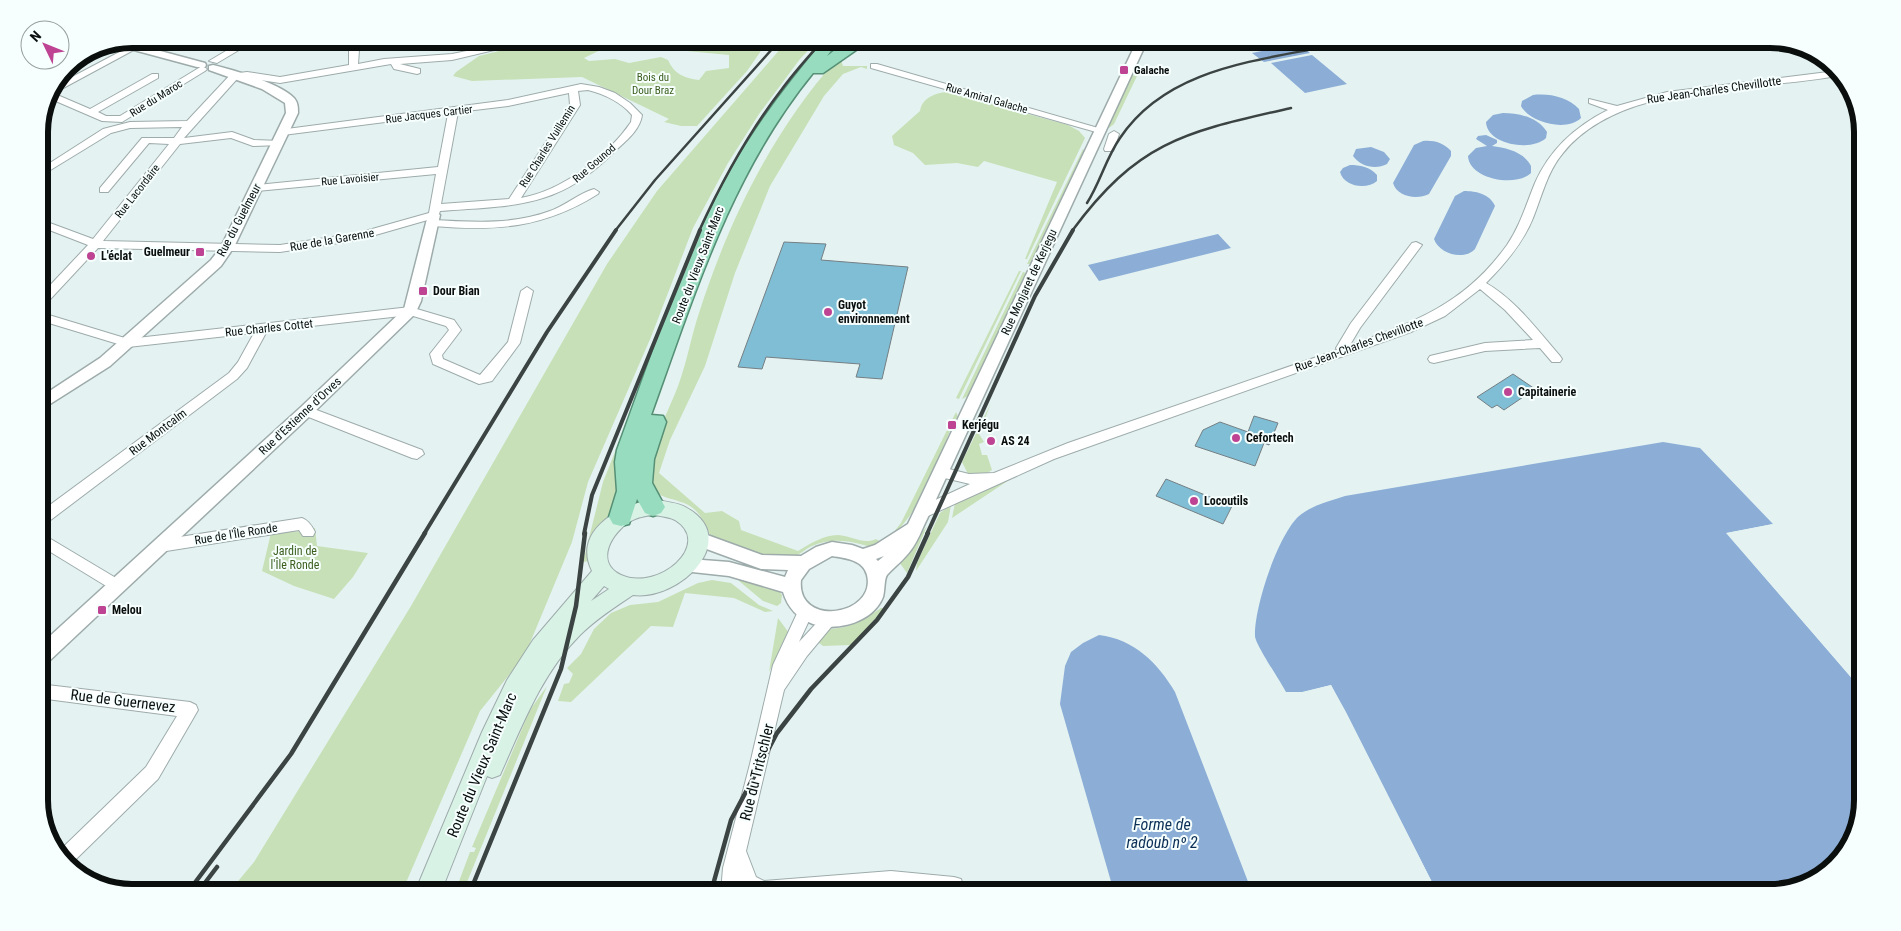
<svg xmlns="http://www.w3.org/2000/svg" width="1901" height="931" font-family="'Roboto Condensed',sans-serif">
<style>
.green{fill:#c7e0b7}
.water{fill:#8badd6}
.pier{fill:#e4f3f2}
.building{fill:#80bed5;stroke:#747f84}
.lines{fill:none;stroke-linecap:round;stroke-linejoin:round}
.minor-casing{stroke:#9eabab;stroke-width:2}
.tertiary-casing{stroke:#9eabab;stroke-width:3}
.secondary-casing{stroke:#9eabab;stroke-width:2}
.trunk-casing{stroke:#558f75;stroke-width:3}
.minor{fill:#fff;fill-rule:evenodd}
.tertiary{fill:#fff;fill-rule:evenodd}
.secondary{fill:#d8f2e6;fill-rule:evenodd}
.trunk{fill:#97dcbe;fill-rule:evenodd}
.rail-far2{stroke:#3c4443;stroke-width:2.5}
.rail-far1{stroke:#3c4443;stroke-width:4}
.rail{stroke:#3c4443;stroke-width:4.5}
.poi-dot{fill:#bf4393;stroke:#f6fffe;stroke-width:2}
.labels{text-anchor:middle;stroke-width:4;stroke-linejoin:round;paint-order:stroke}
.far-poi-label{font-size:11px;font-weight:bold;fill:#0a0f0e;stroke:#f6fffe;text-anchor:start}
.far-park-label{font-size:11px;fill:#3b5e1d;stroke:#f6fffe}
.far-street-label{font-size:11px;fill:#0a0f0e;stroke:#f6fffe}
.street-label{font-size:12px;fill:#0a0f0e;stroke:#f6fffe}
.poi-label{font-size:12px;font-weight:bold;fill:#0a0f0e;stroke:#f6fffe;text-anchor:start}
.park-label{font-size:12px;fill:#3b5e1d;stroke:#f6fffe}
.near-street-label{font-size:15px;fill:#0a0f0e;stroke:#f6fffe}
.near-water-label{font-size:16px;font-style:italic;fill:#0a2e55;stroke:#f6fffe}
.rim{fill:none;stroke:#0a0f0e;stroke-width:6}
</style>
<rect width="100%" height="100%" fill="#e4f3f2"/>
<!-- green -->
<path class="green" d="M547,39H646L621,40L584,58L589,61L615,59L629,63L661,57L668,60C674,74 684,78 699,80L706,71L729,68V55L666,49L653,39H754L757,42L765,45L747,71L697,126H681L664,122L669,119L582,77L472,81L453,76L456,72L479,56Z
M789,39H819L800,59L759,114L728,163L693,228L651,337L588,482L572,542L525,655L480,711L402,892H229L254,862L411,606L607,264L657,191Z
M837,59L841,60L843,66H867V69L861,67L843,74L824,96L770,186L735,273L705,366L670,440L659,473L705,513L722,511L739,521L741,530L798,551C810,544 823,535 838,535C852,536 864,545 876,539L881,542L871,547C850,541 833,537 812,546C805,549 799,556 792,557C763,560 736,547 711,537C705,525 702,514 690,506C673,496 651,501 649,475C646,453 670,408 678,386C687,362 691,337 699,313C729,220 772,132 837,59Z
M1131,75L1137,76L1114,124L1109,128L1108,127Z
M947,92L1068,125L1079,131L1085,138L1027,259H1025L1057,182L984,161L978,167L957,163L925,165L913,153L894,145L892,136L920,111C922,98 935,93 947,92Z
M1083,149L1085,151L1030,264H1027Z
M1019,271H1021L959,399L956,398Z
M1023,272L1026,273L972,387L968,396L962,399Z
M640,389L620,489L611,515L605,521L588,554L589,561L583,562L603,482Z
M991,403L979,434L984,442L979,444L982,455H987L992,470L984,475L968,474L962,462Z
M956,412L958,417L950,425L952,426C937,462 920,514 889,538L901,523Z
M1015,476L952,518L955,503Z
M951,505L948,522L916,571L917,563L940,513Z
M927,526L907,573L899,562Z
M315,528L317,546L368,553L353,577L334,599L294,586L262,571L271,533C287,531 300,533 315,528Z
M740,579L778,590L782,595L781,603L777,606L763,601L739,581Z
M712,580L731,583L759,605L773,611L765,612L734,598L685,593L673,627L651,626L571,702L558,701L564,684L569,683L573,674L567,668L581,654L594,629L611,613L630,605L658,602L698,583Z
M881,608H885L851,645L823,646L815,640L827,629C850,629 863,620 881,608Z
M778,618L789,633L769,672Z
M547,686L463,892H455L470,852H474L476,848L472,847L530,710Z"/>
<!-- water -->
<path class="water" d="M1298,44L1310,53L1264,62L1252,53Z
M1312,55L1347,84L1305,93L1271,63Z
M1533,95C1549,93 1568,97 1579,109L1581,118C1567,132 1530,123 1521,106L1522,101Z
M1503,113C1518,113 1538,117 1547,132L1546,138C1532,152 1487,145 1486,122L1493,115Z
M1486,135L1497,140V143L1492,146C1507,148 1524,152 1531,166V173C1516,188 1469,179 1468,156L1476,148L1487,146L1476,139L1478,136Z
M1423,141C1434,140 1444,143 1451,151V156L1429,194C1417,200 1397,197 1393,183L1414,145Z
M1371,147L1384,152L1390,159L1387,164C1376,170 1361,167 1353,156L1356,149Z
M1350,165C1360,165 1370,167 1377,175V181C1367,190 1344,187 1340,172L1343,168Z
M1464,191C1476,191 1490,194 1495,206L1475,249C1464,261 1439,254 1434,239L1455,196Z
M1218,234L1231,248L1099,281L1088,265Z
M1663,442L1700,448L1773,524L1727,533L1862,690V800L1853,840L1821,877L1770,892H1437L1331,685L1302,692H1286C1281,682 1255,644 1255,636C1254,607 1278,535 1299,516C1312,505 1330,501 1345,496Z
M1099,635C1134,639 1158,663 1175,692L1252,892H1114L1060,704L1065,666L1071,652L1083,643Z"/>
<!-- pier -->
<path class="pier" d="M1773,524L1774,526L1731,535L1862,686V690L1726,533Z
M1331,685L1346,712L1437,892H1434L1330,688L1302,695H1292Z"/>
<!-- building -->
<path class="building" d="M784,242L826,244L821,260L908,267L882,379L856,377L860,364L766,357L762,369L738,367Z
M1513,374L1535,389L1504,410L1497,405L1492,408L1477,397Z
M1254,416L1278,423L1269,445L1264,443L1255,466L1195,446L1203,430L1220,422L1248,432Z
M1166,479L1232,506L1223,524L1156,496Z"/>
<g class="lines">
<defs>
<path id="minor" d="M144,39H154L54,93L57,85Z
M246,39H273L249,44L217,63L209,61Z
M432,39H443L457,46L450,48Z
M525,39H540L452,60L400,64L420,69V73L417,74L394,69L391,64L280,83L247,78L237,79L184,138L232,132L254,140L281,141V145L253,146L231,138L180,144L103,241L280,245L358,233L429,213L436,174L257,191L252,188L257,185L438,167L448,114L283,135L279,134V130L508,100L581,84L599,87L615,93L630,103L642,115C640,130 626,141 615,151C558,209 516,205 440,211L438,217L358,240L280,252L98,248L43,307L39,308V297L88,245L39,226V219L93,239L169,144L149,143L108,192H100V188L142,138H174L182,127L130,128L111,133L39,177V170L103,129L130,122L187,121L231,74L247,72L280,77L349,65V50L354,47L359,50L358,64L384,59L452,54ZM588,90C604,94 621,102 632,115L631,122C608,156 562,191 521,198L580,105L578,91ZM569,93L570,105L509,199L441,204L458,112L508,106Z
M871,64H877L1105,130L1096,132L871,68Z
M202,66L207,69L205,71L122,122L102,121L51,99L53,93L55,94L90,109L152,74H158V78L98,112L106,116H120Z
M1836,71L1841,75C1756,93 1623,79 1563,153C1547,172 1542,196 1533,218C1523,243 1505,264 1486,283C1516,300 1538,331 1560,356L1562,359L1560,362H1552L1540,348L1485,351L1434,363L1430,362L1428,359L1430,356L1485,343L1533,340L1505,310L1480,289L1445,316L1411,332L1054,459L928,516H918L916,512L918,508L970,484L936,476L934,472L936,468L941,467L969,474L994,473L1068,443L1337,350L1336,348L1351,323L1412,243L1416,242L1422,245L1360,328L1350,345C1415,322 1465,304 1507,245C1520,226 1526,205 1535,183C1550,149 1576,126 1608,110L1589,103V99L1617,106L1667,92Z
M1114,131L1119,134L1114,149L1113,151H1105L1104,149L1109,134Z
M594,189L599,192L598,194C542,229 496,231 432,226L427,223L432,220C472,222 512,225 550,211C565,206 579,193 594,189Z
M527,287L533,291L520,343L492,381L479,384L433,364L430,354L449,330L446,326L410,315L267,331L247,368L237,379L44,525L39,527V513L229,373L238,362L254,333L128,347L39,320V312L128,339L410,307L454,320L461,330L442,355L443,359L480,375L508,342L521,291Z
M306,406L422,450L424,454L417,459L412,458L301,414L299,411Z
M302,518C309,521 312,526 315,532L313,536H303L299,530L160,552L155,550L153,546L155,542L160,540Z
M39,532L121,581L124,585L121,589L116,591L111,589L39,545Z
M805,605L810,607L813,612L799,642L824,615L829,613L834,615L837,620L807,656L784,690L746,851L756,877L764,881L891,871L954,877L961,879L963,886L961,892L898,890L899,892H721L723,868L750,764L773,665L800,607Z
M39,684L190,702L196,705L198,710L158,779L70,865L57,853L146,767L177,716L39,698Z"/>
<path id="tertiary" d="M1138,39H1148L927,519C922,529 918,541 911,550C904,560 895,566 887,575C884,579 885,590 883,597C873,622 838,632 813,624C797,618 788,608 783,592L729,576L683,571L680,566L683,561L689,559L729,562L785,577L788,570L761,569L693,544L690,539L693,534L699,532L762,555L801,556L816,547L832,542L852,545L863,549L875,545L908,524ZM832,556C846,558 863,560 867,575C877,616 796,628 801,580L809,569ZM884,556L878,561L876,559Z
M127,40L138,45L205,63L206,65L205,67H197L130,49L117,42Z
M213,65C234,70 279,83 294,98C298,103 298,107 298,113L234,247L221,266L110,366L39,411V398L100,358L211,260L221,247L286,113L285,103L262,89L209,70V66Z
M434,211L440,215L421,301L415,314L311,415L46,664L39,666V646L301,407L404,309L428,215Z"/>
<path id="secondary" d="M653,499C664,502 678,502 687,508C742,539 680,601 633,595C615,607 596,619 580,635C542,673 522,726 500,775L492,778L487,776L441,892H415L482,732L507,680L533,640L592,571C572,530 620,505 653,499ZM653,515C660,516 669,517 675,520C714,544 658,592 621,575C594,562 612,532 631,521C638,517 645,516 653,515ZM604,586L609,589L591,601Z"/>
<path id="trunk" d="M825,39H840L827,56L835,50L852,44L859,48L823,73H813C731,173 694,296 651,415L663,416L666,422L654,459L652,483L665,507L661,513L653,516L645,513L637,499L629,524L621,526L613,524L609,517L617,491L615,462L617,450C648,366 676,279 716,198C745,139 783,89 825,39Z"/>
</defs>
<!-- minor casing -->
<use href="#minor" class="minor-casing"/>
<!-- tertiary casing -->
<use href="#tertiary" class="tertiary-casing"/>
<!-- secondary casing -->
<use href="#secondary" class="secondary-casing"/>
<!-- trunk casing -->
<use href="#trunk" class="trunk-casing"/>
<!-- minor -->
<use href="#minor" class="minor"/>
<!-- tertiary -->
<use href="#tertiary" class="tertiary"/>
<!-- secondary -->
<use href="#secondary" class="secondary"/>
<!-- trunk -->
<use href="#trunk" class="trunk"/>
<!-- rail-far2 -->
<path class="rail-far2" d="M1087,203C1100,183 1106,158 1120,138C1162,75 1239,63 1308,50
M615,231L655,180L781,39
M699,231C722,181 748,133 782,89C795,71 810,55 824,39
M1072,231C1139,140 1186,132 1291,108"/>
<!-- rail-far1 -->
<path class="rail-far1" d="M424,534L547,332L616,230
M584,534L592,495L700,230
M927,534L1035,296L1073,230"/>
<!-- rail -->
<path class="rail" d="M188,892L291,754L425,533
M198,892L217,867
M470,892L561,669L576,606L585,533
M711,892L731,820L777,733L811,689L877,620L908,577L928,533"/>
</g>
<!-- markers -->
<g class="poi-dot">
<rect x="1119" y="65" width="10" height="10" rx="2.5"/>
<rect x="195" y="247" width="10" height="10" rx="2.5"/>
<circle cx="91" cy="256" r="5"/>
<rect x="418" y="286" width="10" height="10" rx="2.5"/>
<circle cx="828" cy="312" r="5"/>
<circle cx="1508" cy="392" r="5"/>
<rect x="947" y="420" width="10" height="10" rx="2.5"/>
<circle cx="1236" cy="438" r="5"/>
<circle cx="991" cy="441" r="5"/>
<circle cx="1194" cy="501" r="5"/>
<rect x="97" y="605" width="10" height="10" rx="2.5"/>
</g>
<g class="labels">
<!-- far-poi labels -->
<g class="far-poi-label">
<text x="1134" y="74">Galache</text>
</g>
<!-- far-park labels -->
<g class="far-park-label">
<text x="653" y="81">Bois du<tspan x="653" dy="13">Dour Braz</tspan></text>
</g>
<!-- far-street labels -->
<g class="far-street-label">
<text transform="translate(156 98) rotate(-32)" y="4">Rue du Maroc</text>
<text transform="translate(987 98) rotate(16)" y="4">Rue Amiral Galache</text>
<text transform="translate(429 114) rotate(-7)" y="4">Rue Jacques Cartier</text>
<text transform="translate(547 146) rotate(-58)" y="4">Rue Charles Vuillemin</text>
<text transform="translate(594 163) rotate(-41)" y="4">Rue Gounod</text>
<text transform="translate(350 179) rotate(-5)" y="4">Rue Lavoisier</text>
<text transform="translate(137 191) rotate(-52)" y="4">Rue Lacordaire</text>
</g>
<!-- street labels -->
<g class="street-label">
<text transform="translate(1714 90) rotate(-8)" y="4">Rue Jean-Charles Chevillotte</text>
<text transform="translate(239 220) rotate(-62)" y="4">Rue du Guelmeur</text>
<text transform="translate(332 240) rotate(-10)" y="4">Rue de la Garenne</text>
<text transform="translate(698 265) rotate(-69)" y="4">Route du Vieux Saint-Marc</text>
<text transform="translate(1029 282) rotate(-65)" y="4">Rue Monjaret de Kerjegu</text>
<text transform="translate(269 328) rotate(-6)" y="4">Rue Charles Cottet</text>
<text transform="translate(1359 345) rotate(-20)" y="4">Rue Jean-Charles Chevillotte</text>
<text transform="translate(300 416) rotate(-43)" y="4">Rue d'Estienne d'Orves</text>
<text transform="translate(158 432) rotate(-37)" y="4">Rue Montcalm</text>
<text transform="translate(236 534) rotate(-9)" y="4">Rue de l'Île Ronde</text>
</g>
<!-- poi labels -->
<g class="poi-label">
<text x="190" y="256" text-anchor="end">Guelmeur</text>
<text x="101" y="260">L'éclat</text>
<text x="433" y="295">Dour Bian</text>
<text x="838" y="309">Guyot<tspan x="838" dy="14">environnement</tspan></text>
<text x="1518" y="396">Capitainerie</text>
<text x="962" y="429">Kerjégu</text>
<text x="1246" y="442">Cefortech</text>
<text x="1001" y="445">AS 24</text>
<text x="1204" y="505">Locoutils</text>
<text x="112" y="614">Melou</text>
</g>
<!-- park labels -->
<g class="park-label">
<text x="295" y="555">Jardin de<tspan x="295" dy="14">l'Île Ronde</tspan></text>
</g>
<!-- near-street labels -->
<g class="near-street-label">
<text transform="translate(123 701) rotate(7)" y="5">Rue de Guernevez</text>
<text transform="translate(482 765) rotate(-67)" y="5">Route du Vieux Saint-Marc</text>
<text transform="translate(757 772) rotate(-76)" y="5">Rue du Tritschler</text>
</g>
<!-- near-water labels -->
<g class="near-water-label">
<text x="1162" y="830">Forme de<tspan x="1162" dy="18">radoub nº 2</tspan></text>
</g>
</g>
<!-- crop -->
<path d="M0 0H1901V931H0ZM132 48H1770A84 84 0 0 1 1854 132V800A84 84 0 0 1 1770 884H132A84 84 0 0 1 48 800V132A84 84 0 0 1 132 48Z" fill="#f6fffe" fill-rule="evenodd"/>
<path class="rim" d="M132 48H1770A84 84 0 0 1 1854 132V800A84 84 0 0 1 1770 884H132A84 84 0 0 1 48 800V132A84 84 0 0 1 132 48Z"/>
<!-- north arrow -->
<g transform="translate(45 45) rotate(313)"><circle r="24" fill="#f6fffe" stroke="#989f9e"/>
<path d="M0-4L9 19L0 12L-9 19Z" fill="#bf4393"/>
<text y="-8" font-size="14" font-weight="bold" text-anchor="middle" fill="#0a0f0e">N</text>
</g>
</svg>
